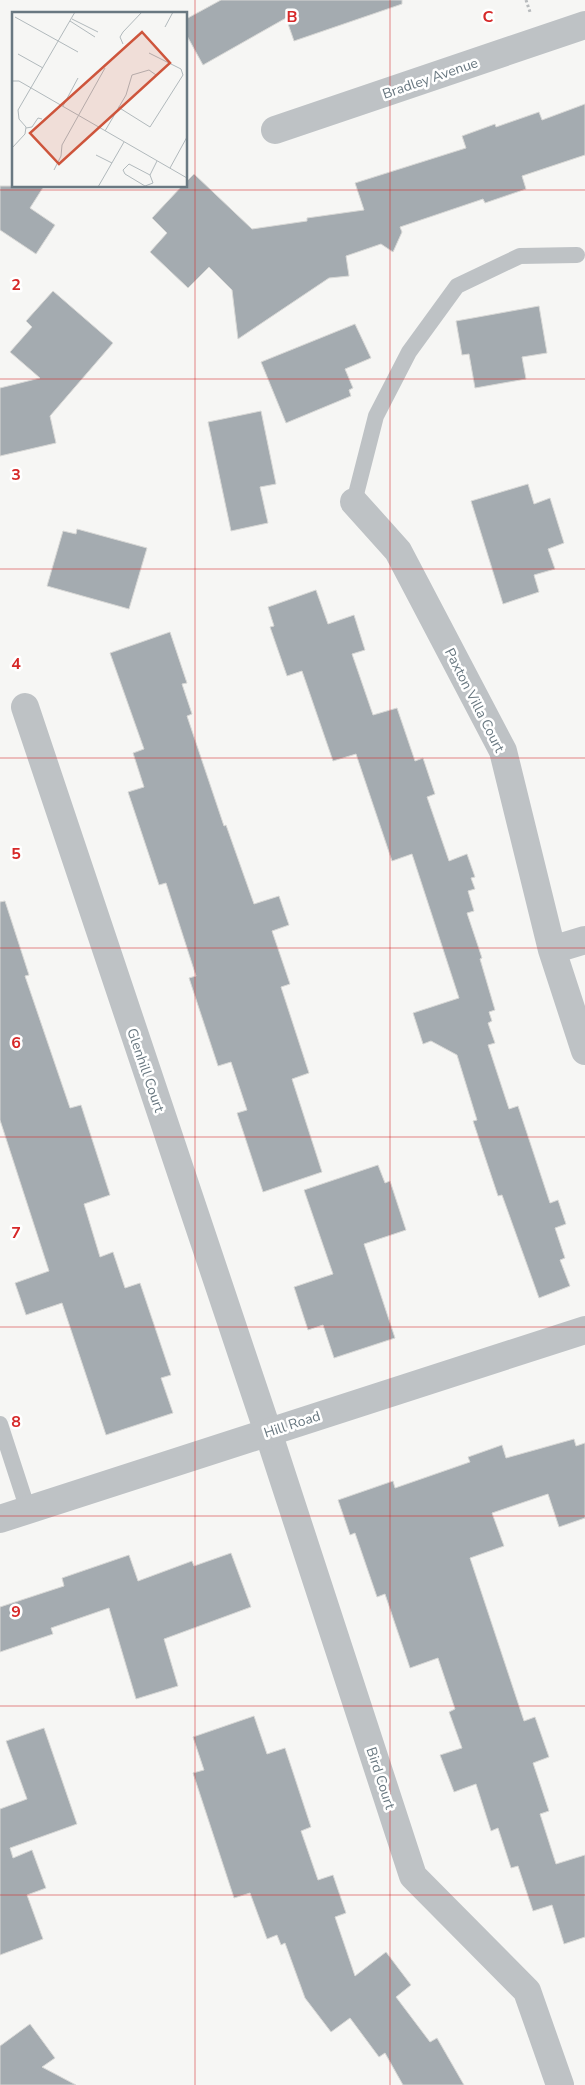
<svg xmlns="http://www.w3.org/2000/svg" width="585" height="2085" font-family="'Nunito Sans',sans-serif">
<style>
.building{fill:#a4abb0;stroke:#d8d8d6}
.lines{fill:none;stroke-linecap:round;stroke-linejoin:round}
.path{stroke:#b8bbbd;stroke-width:3;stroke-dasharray:2.5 2.5;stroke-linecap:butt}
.service{stroke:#bec2c5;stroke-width:16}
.minor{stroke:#bec2c5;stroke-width:28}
.tertiary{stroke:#bec2c5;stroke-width:28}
.grid{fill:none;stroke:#d62828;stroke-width:1;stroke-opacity:0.55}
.labels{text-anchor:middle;stroke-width:5;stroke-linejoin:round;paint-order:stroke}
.street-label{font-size:14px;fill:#697881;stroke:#fff}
.inset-road{fill:none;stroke:#b1b9bc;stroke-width:1}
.view{fill:#ce553c;fill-opacity:0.15;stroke:#ce553c;stroke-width:2.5}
.inset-edge{fill:none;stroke:#697881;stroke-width:2.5}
.grid-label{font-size:16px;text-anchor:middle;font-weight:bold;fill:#d62828;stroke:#fff;stroke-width:5;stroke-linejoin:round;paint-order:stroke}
</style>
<rect width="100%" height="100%" fill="#f6f6f4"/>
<!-- building -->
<path class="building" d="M221,0H402V4L294,41L286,18L203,65L186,34V19Z
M585,104V155L522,176L526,189L485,203L483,199L400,227L402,232L393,252L381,244L346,256L349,276L329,278L238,339L232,290L209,267L188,288L150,252L167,233L152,218L182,186H186V182L194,174L252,229L307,221V218L364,210L355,183L466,148L462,136L495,124L496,127L539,112L542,120Z
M0,186H44L30,208L55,225L36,254L0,230Z
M53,291L113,343L50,416L56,443L0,456V388L40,378L10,352L32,327L26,321Z
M539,306L547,353L522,357L526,379L475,388L469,354L462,355L456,321Z
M355,324L371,358L345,369L353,388L349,390L351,396L286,423L261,362Z
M261,411L276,484L260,487L268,523L231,531L208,422Z
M528,484L534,504L550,498L564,543L548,549L555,569L534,575L539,592L503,604L471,501Z
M77,529L147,548L129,609L47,586L63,531L76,534Z
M316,590L328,624L354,615L365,650L352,654L373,715L397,708L415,761L423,758L435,794L427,797L449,861L467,854L475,877L471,878L475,889L468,891L474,911L467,913L482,958L480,959L495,1010L489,1012L492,1021L488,1023L495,1043L488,1045L509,1109L518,1106L550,1203L558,1200L566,1224L555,1228L565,1258L560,1260L570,1286L539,1298L502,1195L498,1196L473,1121L477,1120L457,1055L431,1041L423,1044L413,1013L459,998L412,854L392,861L356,754L333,761L302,671L287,676L270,627L274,626L268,607Z
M170,632L187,683L182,684L192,714L187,716L224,826L226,825L254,904L279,896L289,925L272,931L290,984L281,987L309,1073L292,1079L322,1172L263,1192L237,1113L247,1110L231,1062L218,1066L189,978L196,976L166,883L159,885L128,792L144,787L133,753L144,749L110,653Z
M5,901L29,975L25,976L70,1108L81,1105L110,1195L84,1204L100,1257L113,1252L125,1288L140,1283L171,1375L161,1378L173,1413L106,1435L62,1303L26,1315L15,1283L49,1271L0,1120V902Z
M378,1165L385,1183L390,1181L406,1230L364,1244L395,1338L334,1358L323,1325L308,1330L294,1287L333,1274L304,1190Z
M574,1439L576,1446L585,1443V1518L559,1527L548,1494L492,1513L504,1546L470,1558L524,1721L535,1717L549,1757L533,1763L549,1811L540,1814L556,1864L585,1855V1937L564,1944L552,1905L533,1911L518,1866L511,1868L498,1828L491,1831L476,1784L454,1792L440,1755L462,1748L449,1712L455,1709L438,1658L410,1668L385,1594L377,1597L355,1533L350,1535L338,1500L393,1481L395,1488L470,1462L468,1457L502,1445L506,1458Z
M231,1553L251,1607L164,1639L178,1686L136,1699L109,1608L51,1628L53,1634L0,1652V1607L64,1586L62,1578L129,1555L138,1581L192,1561L194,1566Z
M254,1716L267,1754L285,1748L311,1827L301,1831L318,1880L333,1875L346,1913L335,1917L355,1976L386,1952L411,1985L396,1997L430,2042L437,2038L464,2085H403L385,2053L379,2057L350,2018L331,2032L305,1998L285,1943L281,1945L277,1935L267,1939L250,1893L234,1898L193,1773L204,1770L193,1737Z
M44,1728L77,1824L10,1848L13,1858L32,1850L46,1888L27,1895L43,1939L0,1955V1809L27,1799L6,1741Z
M30,2024L55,2058L42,2067L76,2085H0V2046Z"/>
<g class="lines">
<!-- path -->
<path class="path" d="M526,0L530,12"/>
<!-- service -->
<path class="service" d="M354,502L376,416L409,352L457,286L520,256L577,255
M0,1424L28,1510"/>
<!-- minor -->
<path class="minor" d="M275,130L585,25
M354,502L398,551L503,751L552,950L585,1051
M25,707L268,1432L413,1876L527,1991L560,2085
M552,950L585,940"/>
<!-- tertiary -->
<path class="tertiary" d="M0,1519L585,1330"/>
</g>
<!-- grid -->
<path class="grid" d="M195,0V2085M390,0V2085M0,190H585M0,379H585M0,569H585M0,758H585M0,948H585M0,1137H585M0,1327H585M0,1516H585M0,1706H585M0,1895H585"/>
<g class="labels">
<!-- street labels -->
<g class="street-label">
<text transform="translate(430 78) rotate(-19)" y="5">Bradley Avenue</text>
<text transform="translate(475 700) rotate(63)" y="5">Paxton Villa Court</text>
<text transform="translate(146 1070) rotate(71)" y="5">Glenhill Court</text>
<text transform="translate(292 1424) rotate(-18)" y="5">Hill Road</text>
<text transform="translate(381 1778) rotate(72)" y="5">Bird Court</text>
</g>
</g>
<!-- overview -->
<g transform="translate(12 12)">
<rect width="175" height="175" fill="#f6f6f4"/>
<path class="inset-road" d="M3,5L66,40M60,7L86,20M58,9L83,25M153,15L161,0M111,32L108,25L111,20L130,0M6,42L31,56M0,69H7L175,166M51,94L66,66M106,95L138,115L171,63L169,57L137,41M14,116L20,115L26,106L30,107M93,119L114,83L120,63L137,58L144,63M0,136L13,122L14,115L7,107L6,98L63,0M84,143L100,151M117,152L138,163L141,171L133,174L113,162L111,158ZM158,156L175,125M42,158L49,144L50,133L93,56M138,163L145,149M86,175L112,130"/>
<path class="view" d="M130,20L158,51L47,152L18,121Z"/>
<rect width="175" height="175" class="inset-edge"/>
</g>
<g class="grid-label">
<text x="292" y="22">B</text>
<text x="488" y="22">C</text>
<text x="16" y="290">2</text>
<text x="16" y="480">3</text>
<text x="16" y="669">4</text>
<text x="16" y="859">5</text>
<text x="16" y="1048">6</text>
<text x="16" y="1238">7</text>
<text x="16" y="1427">8</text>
<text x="16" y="1617">9</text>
</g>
</svg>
